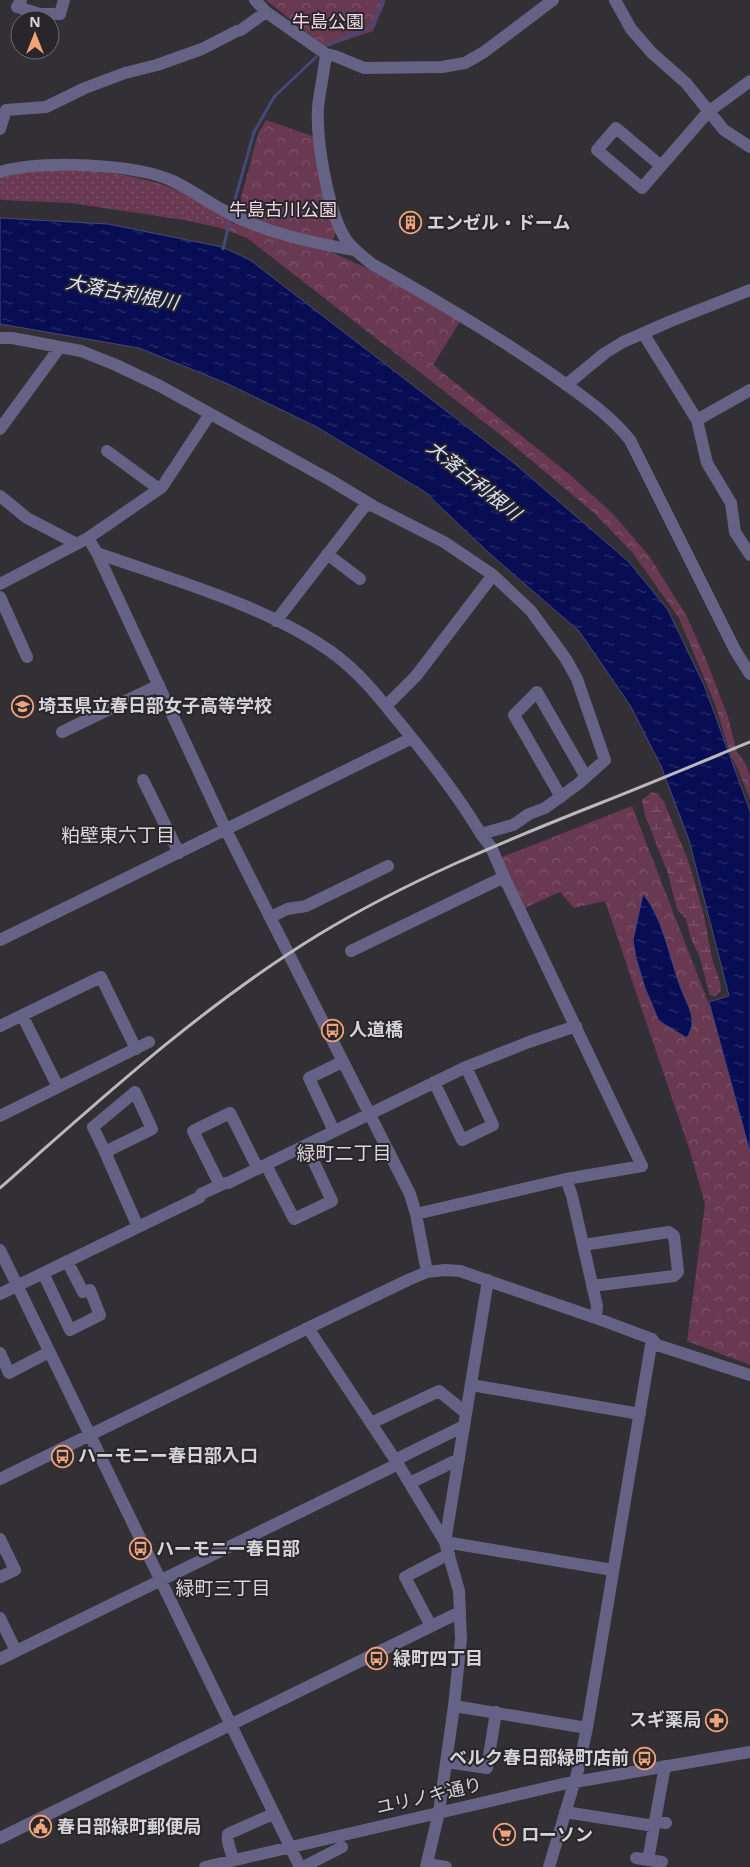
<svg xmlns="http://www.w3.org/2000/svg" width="750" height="1867" font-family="'Noto Sans','Noto Sans JP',sans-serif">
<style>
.wetland{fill:url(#wetland-marsh)}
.park{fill:url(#park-crowns)}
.garden{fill:url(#garden-dots)}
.water{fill:url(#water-ripples);stroke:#46487a}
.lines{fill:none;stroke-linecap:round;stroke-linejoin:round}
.stream{stroke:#46487a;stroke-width:3}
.minor{stroke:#656285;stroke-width:12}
.rail{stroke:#b9b8bb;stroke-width:3}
.labels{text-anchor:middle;stroke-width:4;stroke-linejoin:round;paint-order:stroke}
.park-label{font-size:18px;fill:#f3dae5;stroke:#28262a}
.poi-label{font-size:18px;font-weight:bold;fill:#d4d3d6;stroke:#28262a;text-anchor:start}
.street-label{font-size:18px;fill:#d4d3d6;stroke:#28262a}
.water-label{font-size:19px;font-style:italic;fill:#dae2f7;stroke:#28262a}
.neighbourhood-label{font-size:19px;fill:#dbd7dd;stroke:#28262a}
</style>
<defs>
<pattern id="wetland-marsh" width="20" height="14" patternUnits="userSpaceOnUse" patternTransform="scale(1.25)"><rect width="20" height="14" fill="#693952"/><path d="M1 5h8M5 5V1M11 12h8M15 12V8" fill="none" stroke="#7e556a"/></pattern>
<pattern id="park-crowns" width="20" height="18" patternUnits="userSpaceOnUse" patternTransform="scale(1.25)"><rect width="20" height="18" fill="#693952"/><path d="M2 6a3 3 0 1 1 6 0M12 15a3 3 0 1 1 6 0" fill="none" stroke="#7e556a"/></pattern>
<pattern id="garden-dots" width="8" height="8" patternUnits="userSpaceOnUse" patternTransform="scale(1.25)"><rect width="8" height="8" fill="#693952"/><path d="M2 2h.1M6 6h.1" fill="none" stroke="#7e556a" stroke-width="1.8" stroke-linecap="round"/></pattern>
<pattern id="water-ripples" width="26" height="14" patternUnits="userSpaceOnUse" patternTransform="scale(1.25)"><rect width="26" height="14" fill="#090d53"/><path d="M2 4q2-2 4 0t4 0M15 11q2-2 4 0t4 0" fill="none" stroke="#2c2f6b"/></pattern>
</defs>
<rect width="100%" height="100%" fill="#323034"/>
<!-- wetland -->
<path class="wetland" d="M652,792L658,794L664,802L689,863L703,912L712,958L720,982L721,991L715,996L710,995L699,955L691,939L686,919L677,909L668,874L645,815L642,800Z"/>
<!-- park -->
<path class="park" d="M266,0H386L373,31L325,47Z
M266,120L315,137L337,229L329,251L373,271L461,320L433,365L569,474L612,513L650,557L687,617L705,657L728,717L737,752L746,764L750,776V800L738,769L731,756L715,704L679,618L632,552L594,513L507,440L247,238L221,228L184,220L71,203L0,200V177C20,174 41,170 61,169C89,167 149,178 174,189C195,197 215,211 234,224L258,134Z
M632,806L710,1007L750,1152V1365L687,1341L705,1204L689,1148L605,901L574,908L560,892L520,910L497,859Z"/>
<!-- garden -->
<path class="garden" d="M63,170C123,176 177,180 225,223L223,226L186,218L72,202L0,198V178L23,173Z"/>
<!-- water -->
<path class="water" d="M0,218L108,224L222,247L250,260L514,463L629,562L668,610L704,685L750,811V1152L709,1002L729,996L689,840L661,766L630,705L579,631L489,553L425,492L315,426L228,384L139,348L0,324Z
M643,894C662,916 669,955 679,983C683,996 693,1010 692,1024C692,1028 689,1034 687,1038L659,1021L645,988L636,958L633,940Z"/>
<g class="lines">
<!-- stream -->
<path class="stream" d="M328,45L372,26L383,0
M232,210L254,132L274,97L316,57
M223,249L230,219"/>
<!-- minor -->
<path class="minor" d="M21,0L17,7L40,14H60L64,0
M255,0L266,12L326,54L335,56L364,68L442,67L465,63L484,52L553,0
M615,0L631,29L652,53L686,83L724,130L750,147
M326,54C324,72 320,90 318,107C316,140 328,214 347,241C354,250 363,257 372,264C434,299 496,335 554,376C582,396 609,414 630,440L735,650L750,674
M0,129L6,110L46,107L85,88L125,73L157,65L202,49L237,31L241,30L266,12
M661,166L616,128L597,150L642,188L708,112L750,81
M0,172C42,160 136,163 175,182C199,194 220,211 245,221C279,235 318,244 355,250
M643,333L697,420L707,463L731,503L735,532L750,555
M0,338H12L81,351L116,365L160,386L330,480L373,506L444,542L493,575L531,611L566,659L577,679L605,760L578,784L545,808L529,814L513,825L481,834C457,794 428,757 398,721C378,696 357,670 330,651C264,605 173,580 97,553
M566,385L605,353L623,342L671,321L750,290
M697,420L750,390
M0,429L60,347
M107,451L159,489
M0,496L27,518L77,544
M88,538L97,553L226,830L410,1194L416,1214L427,1272
M327,554L360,579
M0,584L88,538L162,487L210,414
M0,597L27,657
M276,621L364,507L370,505
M386,706L416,676L493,575
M62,732L159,685
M143,780L179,853
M561,797L514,715L537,692L586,777
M271,917L287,909L306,906L388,866
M0,940L412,738
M351,951L504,877
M22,1015L58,1087
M0,1026L101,977L136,1049
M434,1082L462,1140L493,1125L466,1067
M0,1116L149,1042
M334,1131L309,1078L342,1062
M105,1152L93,1127L135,1092L152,1129L105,1152L138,1227
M266,1165L294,1219L332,1201L306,1145
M566,1179L572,1196L597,1306L596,1318
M220,1185L193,1131L230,1113L258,1169
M416,1214L566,1179L642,1166L504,877L491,847L481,834
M583,1245L669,1232L674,1236L678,1272L674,1276L592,1286
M0,1250L300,1867
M43,1273L70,1330L100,1315L90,1290L83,1292L67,1261
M488,1280L445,1542L613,1570
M0,1294L200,1197L201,1194L225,1183H228L466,1067L529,1042L576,1026
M308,1328L398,1464L445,1542L459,1591L461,1639L454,1706L439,1812L426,1867
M0,1353L9,1373L49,1352
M471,1385L640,1414
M371,1423L439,1391L466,1413
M395,1460L464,1426
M0,1479L308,1328L408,1280L427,1272L445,1270L460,1271L596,1318L652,1339L657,1345L750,1375
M410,1483L459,1459
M0,1539L15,1570L0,1577
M0,1618L16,1651
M431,1626L405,1577L449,1554
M0,1659L398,1464
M454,1706L587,1728
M446,1762L487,1768L496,1712
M565,1812L654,1826
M655,1821L665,1766
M0,1838L460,1612
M636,1858L662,1862
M233,1860C232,1851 226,1844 228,1834L273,1814
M648,1860L655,1821L666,1823
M427,1864L446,1867
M205,1867L563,1784L750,1752
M303,1867L342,1847
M549,1867L578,1770L587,1728L652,1339"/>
<!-- rail -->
<path class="rail" d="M0,1188C102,1098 202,1006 318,935C407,881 502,842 598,804C649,784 699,763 750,742"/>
</g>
<!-- icons -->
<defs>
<symbol id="building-ring" viewBox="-11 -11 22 22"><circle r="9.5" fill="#28262a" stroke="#f0a279" stroke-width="1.5"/><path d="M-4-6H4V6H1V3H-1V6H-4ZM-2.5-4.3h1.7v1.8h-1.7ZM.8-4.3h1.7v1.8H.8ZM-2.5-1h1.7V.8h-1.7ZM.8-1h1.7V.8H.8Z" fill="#f0a279"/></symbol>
<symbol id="school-ring" viewBox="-11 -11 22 22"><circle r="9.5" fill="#28262a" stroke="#f0a279" stroke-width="1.5"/><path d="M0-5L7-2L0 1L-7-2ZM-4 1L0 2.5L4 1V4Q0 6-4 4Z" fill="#f0a279"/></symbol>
<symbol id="bus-ring" viewBox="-11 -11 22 22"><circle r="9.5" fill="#28262a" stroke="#f0a279" stroke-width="1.5"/><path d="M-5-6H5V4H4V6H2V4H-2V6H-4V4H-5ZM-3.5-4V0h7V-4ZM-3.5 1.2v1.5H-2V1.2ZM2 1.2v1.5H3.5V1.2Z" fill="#f0a279"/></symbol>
<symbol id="pharmacy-ring" viewBox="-11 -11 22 22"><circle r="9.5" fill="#28262a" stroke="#f0a279" stroke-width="1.5"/><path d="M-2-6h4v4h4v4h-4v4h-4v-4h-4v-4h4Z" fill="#f0a279"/></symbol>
<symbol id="civic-ring" viewBox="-11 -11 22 22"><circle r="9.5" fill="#28262a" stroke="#f0a279" stroke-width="1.5"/><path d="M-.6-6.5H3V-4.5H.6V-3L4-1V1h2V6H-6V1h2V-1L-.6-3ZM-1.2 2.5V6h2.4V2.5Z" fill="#f0a279"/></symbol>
<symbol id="supermarket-ring" viewBox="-11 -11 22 22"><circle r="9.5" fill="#28262a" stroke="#f0a279" stroke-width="1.5"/><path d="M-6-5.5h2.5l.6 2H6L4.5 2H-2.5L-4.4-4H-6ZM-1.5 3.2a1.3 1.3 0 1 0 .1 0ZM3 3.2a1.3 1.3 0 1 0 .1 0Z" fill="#f0a279"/></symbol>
</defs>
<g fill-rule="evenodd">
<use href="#building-ring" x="398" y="210" width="25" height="25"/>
<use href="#school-ring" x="10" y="694" width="25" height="25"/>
<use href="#bus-ring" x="320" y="1018" width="25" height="25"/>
<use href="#bus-ring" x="50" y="1444" width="25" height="25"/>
<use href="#bus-ring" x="128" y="1536" width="25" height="25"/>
<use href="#bus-ring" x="364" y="1646" width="25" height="25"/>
<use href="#pharmacy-ring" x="704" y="1708" width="25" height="25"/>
<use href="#bus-ring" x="632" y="1746" width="25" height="25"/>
<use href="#civic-ring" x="28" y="1814" width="25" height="25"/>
<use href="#supermarket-ring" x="492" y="1822" width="25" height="25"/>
</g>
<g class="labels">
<!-- park labels -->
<g class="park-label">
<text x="328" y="28">牛島公園</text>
<text x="283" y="216">牛島古川公園</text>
</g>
<!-- poi labels -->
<g class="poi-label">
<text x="427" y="229">エンゼル・ドーム</text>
<text x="38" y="712">埼玉県立春日部女子高等学校</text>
<text x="349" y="1036">人道橋</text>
<text x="78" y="1462">ハーモニー春日部入口</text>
<text x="156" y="1555">ハーモニー春日部</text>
<text x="393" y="1665">緑町四丁目</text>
<text x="701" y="1726" text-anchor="end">スギ薬局</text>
<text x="629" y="1764" text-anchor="end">ベルク春日部緑町店前</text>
<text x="57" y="1833">春日部緑町郵便局</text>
<text x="521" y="1841">ローソン</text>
</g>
<!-- street labels -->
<g class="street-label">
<text transform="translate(429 1796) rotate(-13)" y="6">ユリノキ通り</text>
</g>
<!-- water labels -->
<g class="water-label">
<text transform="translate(122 292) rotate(11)" y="7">大落古利根川</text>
<text transform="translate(474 480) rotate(39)" y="7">大落古利根川</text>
</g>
<!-- neighbourhood labels -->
<g class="neighbourhood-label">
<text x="118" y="842">粕壁東六丁目</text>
<text x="344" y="1160">緑町二丁目</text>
<text x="223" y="1595">緑町三丁目</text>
</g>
</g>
<!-- north arrow -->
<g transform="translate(35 35)"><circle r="24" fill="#28262a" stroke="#6d6b6f"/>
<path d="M0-4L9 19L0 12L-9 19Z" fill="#f0a279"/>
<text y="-8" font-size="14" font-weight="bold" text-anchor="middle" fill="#d4d3d6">N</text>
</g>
</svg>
